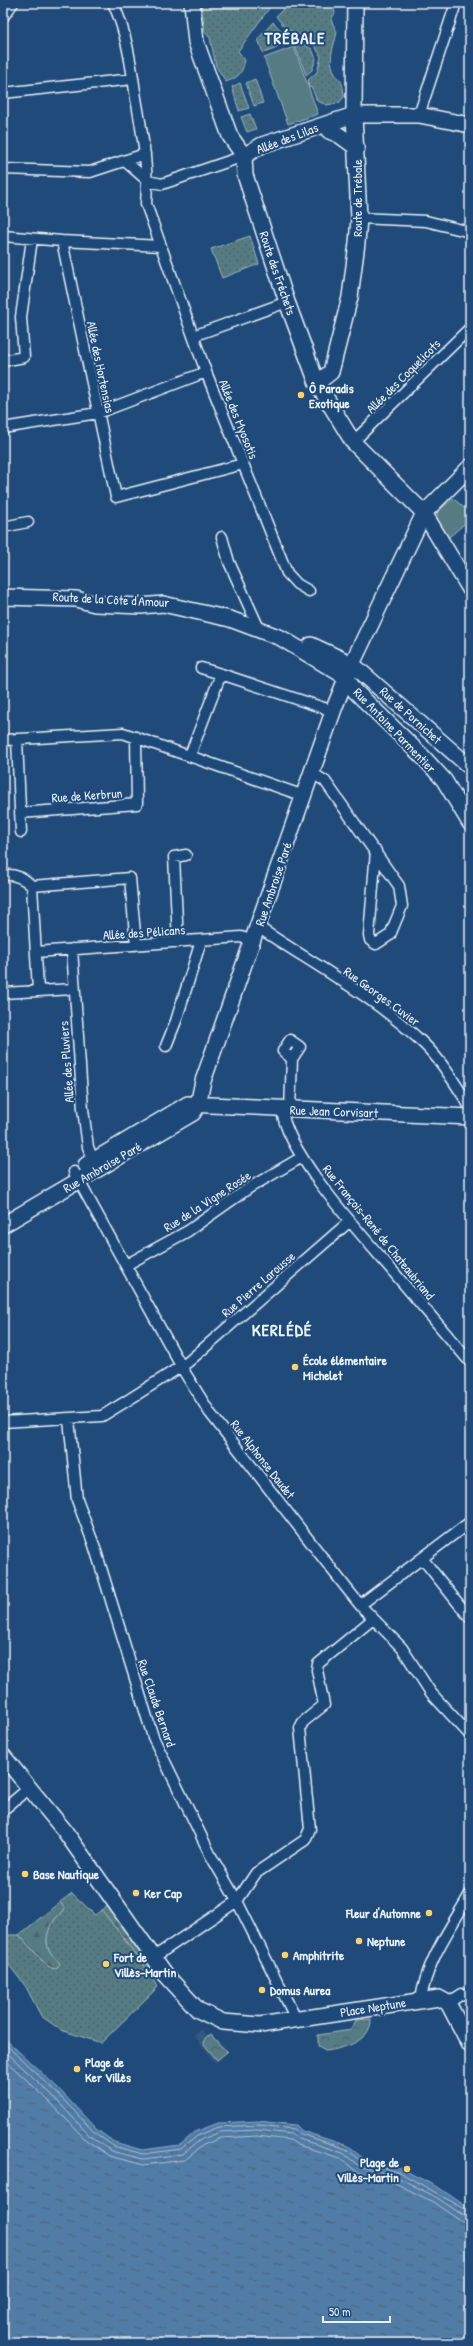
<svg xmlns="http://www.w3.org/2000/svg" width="473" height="2346" font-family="'Patrick Hand',sans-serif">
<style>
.built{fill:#35587e}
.grass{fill:url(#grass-dots);stroke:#9eb6bd}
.forest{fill:url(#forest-firs);stroke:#9eb6bd}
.park{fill:url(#park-crowns);stroke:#9eb6bd}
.garden{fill:#547b82;stroke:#9eb6bd}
.water{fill:url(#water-ripples);stroke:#8daac7}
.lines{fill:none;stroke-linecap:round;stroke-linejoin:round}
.shore{stroke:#acc2d7;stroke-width:1}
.street-casing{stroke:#e8f1f8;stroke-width:13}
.secondary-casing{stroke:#e8f1f8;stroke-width:18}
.street{stroke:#1f4a7a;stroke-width:10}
.secondary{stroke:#1f4a7a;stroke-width:15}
.poi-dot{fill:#ffd166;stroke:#1f4a7a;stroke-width:1.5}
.labels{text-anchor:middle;stroke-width:4;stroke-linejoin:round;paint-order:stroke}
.street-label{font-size:13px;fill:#e8f1f8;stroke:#1f4a7a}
.poi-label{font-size:13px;font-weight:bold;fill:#e8f1f8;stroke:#1f4a7a;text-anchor:start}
.district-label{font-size:17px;font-weight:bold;letter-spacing:1px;fill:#e8f1f8;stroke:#1f4a7a}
</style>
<defs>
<pattern id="grass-dots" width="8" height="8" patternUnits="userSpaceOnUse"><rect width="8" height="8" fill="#547b82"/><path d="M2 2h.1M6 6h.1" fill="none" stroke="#4e6469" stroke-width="1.8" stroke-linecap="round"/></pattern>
<pattern id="forest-firs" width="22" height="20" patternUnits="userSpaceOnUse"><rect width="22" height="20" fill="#547b82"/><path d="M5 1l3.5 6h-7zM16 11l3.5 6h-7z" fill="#4e6469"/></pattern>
<pattern id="park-crowns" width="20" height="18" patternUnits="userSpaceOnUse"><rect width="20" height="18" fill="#547b82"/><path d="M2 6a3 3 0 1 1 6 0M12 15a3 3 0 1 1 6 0" fill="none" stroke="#4e6469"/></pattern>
<pattern id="water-ripples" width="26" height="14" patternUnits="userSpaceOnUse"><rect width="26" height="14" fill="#517ba6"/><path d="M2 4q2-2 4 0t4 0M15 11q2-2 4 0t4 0" fill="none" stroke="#4c647d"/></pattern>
</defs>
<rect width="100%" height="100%" fill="#1f4a7a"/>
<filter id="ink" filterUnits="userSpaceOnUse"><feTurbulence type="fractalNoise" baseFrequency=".025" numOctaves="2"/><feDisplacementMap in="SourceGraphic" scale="8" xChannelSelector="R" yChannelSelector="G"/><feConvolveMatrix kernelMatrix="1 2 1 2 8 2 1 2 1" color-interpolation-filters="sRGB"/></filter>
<g filter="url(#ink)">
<!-- built -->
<path class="built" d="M201,2029L221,2059L215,2063L194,2035Z"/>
<!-- grass -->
<path class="grass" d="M201,3H273L238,51L245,60C242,74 239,77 226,82L216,66L210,38L205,32Z
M290,3H333L335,13L331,20L337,32C335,44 328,56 333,69C338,83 343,75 344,97L339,103L327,105L317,101L312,88L309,87L308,80L317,72L321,57C308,28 292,41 276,16Z
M273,22L286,36L275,49L263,53L258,39Z
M292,38L312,49L316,59L312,70L306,75Z
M255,79L263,103L254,106L246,83Z
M240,83L249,108L239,111L232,87Z
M250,114L256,129L247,132L241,117Z
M250,236L259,264L222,278L211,249Z
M72,1893L95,1915L102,1910L153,1977L158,1987L101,2043L61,2030L41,2016L26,1987L9,1965L4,1935H19L49,1968L60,1963C57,1960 51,1956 49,1951C42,1935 53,1919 65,1909L60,1902Z"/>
<!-- forest -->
<path class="forest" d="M60,1902L65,1909C53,1919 42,1935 49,1951C51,1956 57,1960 60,1963L57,1969L49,1968L19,1935Z
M108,1906L157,1974L153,1977L102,1910Z"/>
<!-- park -->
<path class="park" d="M371,2019C372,2041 344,2048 327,2051L318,2046V2035L351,2030L356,2020Z
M211,2035L227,2052L217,2060L204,2044L205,2038Z"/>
<!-- garden -->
<path class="garden" d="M294,47L318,114L288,124L264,58Z
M453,498L470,513V519L448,538L437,519V513Z"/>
<!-- water -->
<path class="water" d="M3,2037L58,2088L96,2129L114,2142L142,2150L180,2145L195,2132L218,2123L258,2121L296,2125L302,2131L348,2146L363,2158L400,2168L441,2189L470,2209V2343H3Z"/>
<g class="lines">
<!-- shore -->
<path class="shore" d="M3,2042L55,2091L94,2132L113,2146L143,2154L181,2149L197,2136L219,2127L258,2125L294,2129L301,2134L346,2149L362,2162L399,2172L470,2212
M3,2049L52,2095L90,2136L111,2151L143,2159L183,2154L200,2140L220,2132L257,2130L292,2134L299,2139L343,2153L359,2166L397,2177L436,2197L464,2216L470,2217
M3,2058L47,2099L86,2140L109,2156L144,2165L185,2160L203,2145L221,2138L257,2136L290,2140L298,2145L340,2158L357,2172L395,2183L433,2202L462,2222L470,2223"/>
<defs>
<path id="street" d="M113,3C127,33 131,65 136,98C142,133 149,168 146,204L206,372L287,573L297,584L309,591
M3,17L13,3
M3,93L133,79
M419,115L456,3
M125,161L148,181L162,184L244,156
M3,169L90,172L145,154
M359,218L426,221L470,232
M3,236L62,241L161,246
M62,241L116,497L243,464
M193,336L287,302
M3,361L24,357L21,317L32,239
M3,428L98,413L206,372
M353,442L470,328
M3,527L28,522
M222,537L229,562L257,624
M201,668L221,674
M17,739L21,832
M3,740L123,733L304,796
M190,755L221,674L333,711
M312,773L325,781L399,886L402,906L390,935L376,944L370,940L369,935L376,851
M20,813L137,804L136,737
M3,875C14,874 24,878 32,886L38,990
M32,886L130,878L136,945
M258,927C313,964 375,997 423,1043C442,1061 456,1085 470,1107
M178,942L174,857L186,855
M72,949L83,1109L88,1147L95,1165
M36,952L241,937L253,941
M3,993L74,989
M166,1046L176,1021L201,941
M282,1109C285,1152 362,1235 391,1269C417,1300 444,1331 470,1362
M290,1109L292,1059L300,1047L290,1040L283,1051L292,1059
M74,1172L185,1373L210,1413L344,1585L360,1605L402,1648L431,1693L470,1735
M126,1265L188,1231L249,1188L302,1157
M69,1419L77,1500L94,1545L153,1737L211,1856L237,1901L296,2019
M3,1422L102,1416L125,1402L188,1362L350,1221
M422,1558L470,1618
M360,1605L470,1522
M3,1810L29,1788
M154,1957L237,1901L256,1873L305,1840L310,1829L300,1728L303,1722L324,1705L317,1670L318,1664L373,1619
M421,2000C426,1961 451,1928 470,1894
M448,2003L462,1994H470"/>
<path id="secondary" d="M192,3L196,42L230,136L244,156L245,175L287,302L317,383L353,442L424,513L470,589
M329,131L339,135L357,148
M244,156L262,145L354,115H419L470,125
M317,383L331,372L350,297L357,243L359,218L354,115L355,3
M3,597L76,599L95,604L141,606L163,604L230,619L281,638L346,677L355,691L424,758L444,780L470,823
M311,645L352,664L470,767
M86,1165L188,1104L470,1117
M3,1225L193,1113L198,1105L203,1081L335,706L352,664L424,513L470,467
M3,1756L64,1830L166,1975L198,2010L223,2022L260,2025L439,1998L448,2003L470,2045"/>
</defs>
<!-- street casing -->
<use href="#street" class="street-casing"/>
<!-- secondary casing -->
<use href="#secondary" class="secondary-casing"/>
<!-- street -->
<use href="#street" class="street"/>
<!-- secondary -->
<use href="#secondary" class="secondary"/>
</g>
</g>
<!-- markers -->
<g class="poi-dot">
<circle cx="301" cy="395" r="4"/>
<circle cx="295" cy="1367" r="4"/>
<circle cx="25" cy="1874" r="4"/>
<circle cx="136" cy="1893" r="4"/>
<circle cx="429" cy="1913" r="4"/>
<circle cx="359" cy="1941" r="4"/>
<circle cx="285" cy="1955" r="4"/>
<circle cx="106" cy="1964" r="4"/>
<circle cx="262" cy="1990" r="4"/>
<circle cx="77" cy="2069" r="4"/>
<circle cx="407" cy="2169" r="4"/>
</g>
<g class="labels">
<!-- street labels -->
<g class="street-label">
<text transform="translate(287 138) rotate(-21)" y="5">Allée des Lilas</text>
<text transform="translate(357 198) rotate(-90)" y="5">Route de Trébale</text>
<text transform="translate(278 273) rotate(71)" y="5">Route des Fréchets</text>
<text transform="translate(101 367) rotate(78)" y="5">Allée des Hortensias</text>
<text transform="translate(403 376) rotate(-45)" y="5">Allée des Coquelicots</text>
<text transform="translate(239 419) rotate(68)" y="5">Allée des Myosotis</text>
<text transform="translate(111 599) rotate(3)" y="5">Route de la Côte d'Amour</text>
<text transform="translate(411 715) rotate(42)" y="5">Rue de Pornichet</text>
<text transform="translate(395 730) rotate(46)" y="5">Rue Antoine Parmentier</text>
<text transform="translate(87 795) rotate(-4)" y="5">Rue de Kerbrun</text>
<text transform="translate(273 884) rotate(-71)" y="5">Rue Ambroise Paré</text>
<text transform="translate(144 932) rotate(-4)" y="5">Allée des Pélicans</text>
<text transform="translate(382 996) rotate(36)" y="5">Rue Georges Cuvier</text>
<text transform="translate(66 1062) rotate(-94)" y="5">Allée des Pluviers</text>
<text transform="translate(334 1111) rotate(2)" y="5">Rue Jean Corvisart</text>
<text transform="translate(102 1167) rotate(-30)" y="5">Rue Ambroise Paré</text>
<text transform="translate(207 1201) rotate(-33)" y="5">Rue de la Vigne Rosée</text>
<text transform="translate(379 1232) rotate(51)" y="5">Rue François-René de Chateaubriand</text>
<text transform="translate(258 1284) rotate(-41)" y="5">Rue Pierre Larousse</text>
<text transform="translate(263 1459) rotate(52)" y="5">Rue Alphonse Daudet</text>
<text transform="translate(157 1703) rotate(71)" y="5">Rue Claude Bernard</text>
<text transform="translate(373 2007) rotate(-9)" y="5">Place Neptune</text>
</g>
<!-- poi labels -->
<g class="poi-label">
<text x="309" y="393">Ô Paradis<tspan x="309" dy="15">Exotique</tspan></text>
<text x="303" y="1365">École élémentaire<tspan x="303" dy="15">Michelet</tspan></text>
<text x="33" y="1879">Base Nautique</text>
<text x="144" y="1898">Ker Cap</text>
<text x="421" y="1918" text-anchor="end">Fleur d'Automne</text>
<text x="367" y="1946">Neptune</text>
<text x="293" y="1960">Amphitrite</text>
<text x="114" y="1962">Fort de<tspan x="114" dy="15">Villès-Martin</tspan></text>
<text x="270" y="1995">Domus Aurea</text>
<text x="85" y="2067">Plage de<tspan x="85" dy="15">Ker Villès</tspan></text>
<text x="399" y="2167" text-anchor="end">Plage de<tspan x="399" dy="15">Villès-Martin</tspan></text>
</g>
<!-- district labels -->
<g class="district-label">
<text x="295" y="44">TRÉBALE</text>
<text x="282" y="1336">KERLÉDÉ</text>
</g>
</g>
<!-- margin -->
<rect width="473" height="2346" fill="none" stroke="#1f4a7a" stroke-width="16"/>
<rect x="8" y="8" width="457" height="2330" fill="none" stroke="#e8f1f8" stroke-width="1.5" filter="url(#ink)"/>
<!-- scale -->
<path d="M323 2316v6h67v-6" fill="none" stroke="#e8f1f8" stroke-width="2"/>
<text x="329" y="2316" font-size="12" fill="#e8f1f8" stroke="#1f4a7a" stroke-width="3" paint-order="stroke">50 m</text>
</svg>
